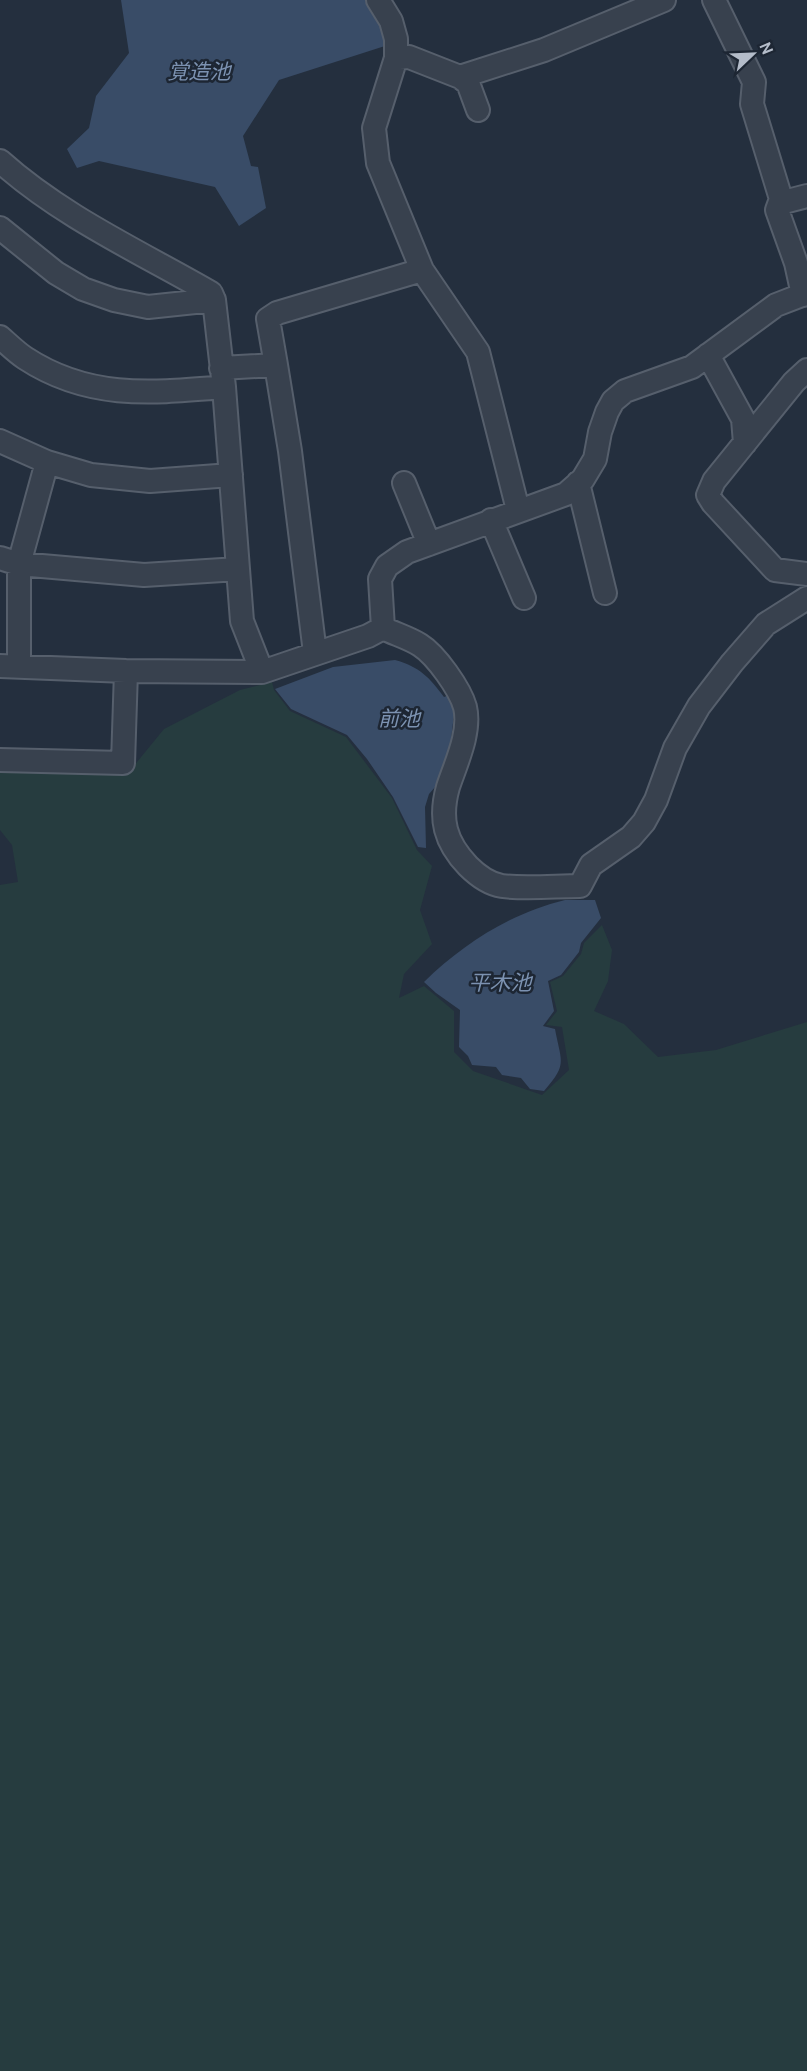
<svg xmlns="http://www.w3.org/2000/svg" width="807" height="2071" font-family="Cabin,'Noto Sans JP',sans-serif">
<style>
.green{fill:#263c3f}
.water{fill:#394c67}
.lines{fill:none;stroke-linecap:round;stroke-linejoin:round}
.minor-casing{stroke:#565f6c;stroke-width:26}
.minor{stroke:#38414e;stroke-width:22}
.labels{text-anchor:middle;stroke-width:5;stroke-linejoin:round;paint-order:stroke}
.water-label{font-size:21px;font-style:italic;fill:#7c92b1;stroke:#1d2633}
</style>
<rect width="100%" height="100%" fill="#242f3e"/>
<!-- green -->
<path class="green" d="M272,682L274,690L290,711L346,737L392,798L417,850L432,866L420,910L432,944L404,974L399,998L424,986L454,1011V1052L473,1071L542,1095L569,1070L562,1027L546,1025L557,1011L550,982L563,976L581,954L584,943L602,925L612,950L608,981L594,1011L624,1024L658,1057L716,1050L807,1022V2071H0V885L18,882L12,845L0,830V771L128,773L164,729L240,690Z"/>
<!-- water -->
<path class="water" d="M121,0H365L382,22L388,45L279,80L243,136L251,166L258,167L266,208L239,226L215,187L99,161L77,168L67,149L89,128L96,96L129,53Z
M395,660C420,667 429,677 444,697L452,694L455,706L450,748L436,786L429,794L425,807L426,848L418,847L393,797L367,759L347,735L291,709L275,689L333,667Z
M565,900H595L601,918L581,943L579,952L561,975L548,981L554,1011L543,1026L555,1029C561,1062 568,1064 544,1091L530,1089L521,1078L502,1075L496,1067L472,1065L468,1056L459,1047L460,1010L436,993L424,982C463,944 511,913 565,900Z"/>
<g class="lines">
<defs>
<path id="minor" d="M378,0L391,21L396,39V58L374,128L378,163L422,270L478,352L518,510
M714,0L754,82L752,104L781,199L777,210L796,263L803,295
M396,58L409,57L460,77L544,50L664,0
M460,77L468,83L478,110
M0,161C61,216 140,252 211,293L214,300
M780,203L807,196
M0,228L56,273L83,289L114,300L148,307L214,300L224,387L242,621L262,672
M0,337C8,344 16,352 25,358C89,400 152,393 224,387
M708,355L743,419L745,443
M276,365L290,451L315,653
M221,368L276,365L268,319L277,313L422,270
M807,370L794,382L714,481L708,495L713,503L775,570L807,574
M0,441L47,462L91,475L150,481L231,475
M404,483L429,544
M578,483L605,593
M491,520L524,598
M0,558L19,564L144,575L238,569
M383,628C395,634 409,638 420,645C436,655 460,689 465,707C471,732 456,763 448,787C439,819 445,842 468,866C477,875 489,884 502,886C524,889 557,886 580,886L591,865L631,837L644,822L656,800L675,748L699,706L732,663L766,624L807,598
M0,666L126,671L262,672L368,636L383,628L380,579L387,566L407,552L566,494L583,479L595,459L600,432L607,412L613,401L625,391L692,367L776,305L807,293
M19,666V564L47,462
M0,760L123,763L126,671"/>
</defs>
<!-- minor casing -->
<use href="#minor" class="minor-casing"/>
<!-- minor -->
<use href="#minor" class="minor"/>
</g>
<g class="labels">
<!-- water labels -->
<g class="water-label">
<text x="199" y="79">覚造池</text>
<text x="399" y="726">前池</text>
<text x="500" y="990">平木池</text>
</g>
</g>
<!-- north arrow -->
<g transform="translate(753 54) rotate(67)" stroke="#1d2633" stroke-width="4.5" paint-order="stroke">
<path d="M0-4.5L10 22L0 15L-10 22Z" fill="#b4bcc9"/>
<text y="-9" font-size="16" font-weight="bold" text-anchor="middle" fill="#b4bcc9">N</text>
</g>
</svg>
